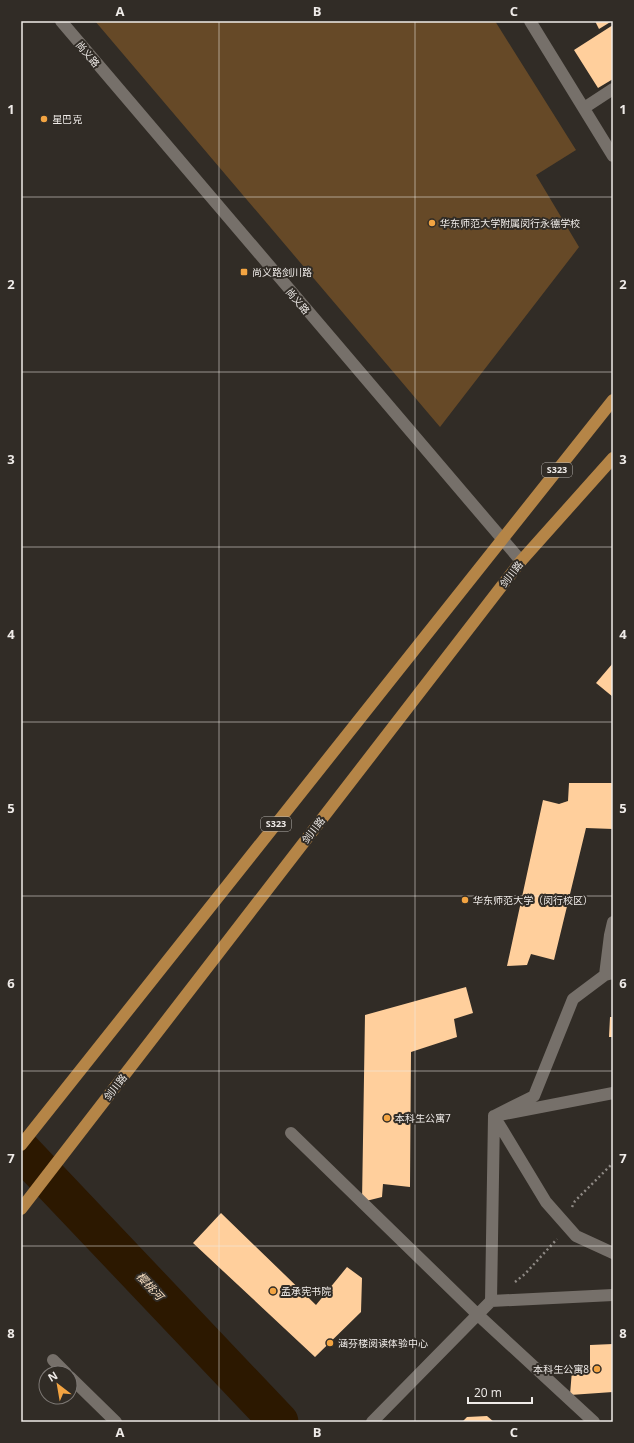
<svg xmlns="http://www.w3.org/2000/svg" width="634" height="1443" font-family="'Open Sans','Noto Sans SC',sans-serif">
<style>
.green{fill:#664927}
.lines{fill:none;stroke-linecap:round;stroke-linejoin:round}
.river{stroke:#2c1800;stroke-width:39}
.building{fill:#ffcf9c}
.path{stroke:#8e8984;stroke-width:2.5;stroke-dasharray:2 3;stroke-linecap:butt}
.minor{stroke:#76706a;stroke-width:12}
.major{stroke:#b58547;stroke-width:12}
.grid{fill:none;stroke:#efebe8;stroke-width:1;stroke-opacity:0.55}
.poi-dot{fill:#f3a442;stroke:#312c26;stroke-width:1.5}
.labels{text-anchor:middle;stroke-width:4;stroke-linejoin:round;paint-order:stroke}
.shield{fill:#312c26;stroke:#b6b2ae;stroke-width:1}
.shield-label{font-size:9px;font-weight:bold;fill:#efebe8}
.street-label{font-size:10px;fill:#efebe8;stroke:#312c26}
.poi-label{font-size:10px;fill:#efebe8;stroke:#312c26;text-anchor:start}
.water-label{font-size:11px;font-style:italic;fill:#f6ddc1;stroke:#312c26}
.neatline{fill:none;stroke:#efebe8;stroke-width:1.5}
.grid-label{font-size:13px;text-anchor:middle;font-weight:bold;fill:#efebe8}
</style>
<rect width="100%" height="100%" fill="#312c26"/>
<!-- green -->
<path class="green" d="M95,21H495L576,150L536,175L579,247L440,427Z"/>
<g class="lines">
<!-- river -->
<path class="river" d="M21,1150L279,1422"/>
</g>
<!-- building -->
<path class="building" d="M595,21H612L599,29Z
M613,25V79L598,88L574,50Z
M613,663V697L596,683Z
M569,783H613V829L586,828L554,960L531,954L527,965L507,966L543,800L559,804L568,801Z
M466,987L473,1013L454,1019L457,1037L411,1052L410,1187L383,1184L382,1197L362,1202L365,1015Z
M610,1017H613V1037H609Z
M221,1213L316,1305L347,1267L362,1278L361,1312L315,1357L193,1243Z
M613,1344V1392L570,1395L572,1370L590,1367V1345Z
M487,1416L494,1422H462L467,1417Z"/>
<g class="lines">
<!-- path -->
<path class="path" d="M572,1207L575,1201L613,1163
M515,1282L525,1274L557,1239"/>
<!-- minor -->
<path class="minor" d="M61,21L521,561
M530,21L613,156
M584,108L613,89
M613,973L605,975L573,999L534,1096L494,1116L546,1202L576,1236L613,1253
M605,975L610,935L613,922
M291,1133L477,1314L594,1422
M491,1301L494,1116L613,1093
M53,1360L66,1373
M70,1377L116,1422
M372,1422L491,1301L613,1295"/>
<!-- major -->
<path class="major" d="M21,1145L613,400
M21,1209L521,561L613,458"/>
</g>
<!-- grid -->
<path class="grid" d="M219,21V1422M415,21V1422M21,197H613M21,372H613M21,547H613M21,722H613M21,896H613M21,1071H613M21,1246H613"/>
<!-- markers -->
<g class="poi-dot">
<circle cx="44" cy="119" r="4"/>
<circle cx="432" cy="223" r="4"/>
<rect x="240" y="268" width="8" height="8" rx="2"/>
<circle cx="465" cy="900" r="4"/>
<circle cx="387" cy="1118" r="4"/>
<circle cx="273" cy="1291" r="4"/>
<circle cx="330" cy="1343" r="4"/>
<circle cx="597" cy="1369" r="4"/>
</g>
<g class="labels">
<!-- shield labels -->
<g class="shield">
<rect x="542" y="463" width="30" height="14" rx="3"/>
<rect x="261" y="817" width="30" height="14" rx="3"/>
</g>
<g class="shield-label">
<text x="557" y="473">S323</text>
<text x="276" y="827">S323</text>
</g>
<!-- street labels -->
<g class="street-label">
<text transform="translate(88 54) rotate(50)" y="4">尚义路</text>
<text transform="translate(298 301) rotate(50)" y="4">尚义路</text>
<text transform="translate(511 574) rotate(-52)" y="4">剑川路</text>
<text transform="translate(313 830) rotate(-52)" y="4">剑川路</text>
<text transform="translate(115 1087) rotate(-52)" y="4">剑川路</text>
</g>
<!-- poi labels -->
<g class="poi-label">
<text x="52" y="123">星巴克</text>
<text x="440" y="227">华东师范大学附属闵行永德学校</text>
<text x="252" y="276">尚义路剑川路</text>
<text x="473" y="904">华东师范大学（闵行校区）</text>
<text x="395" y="1122">本科生公寓7</text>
<text x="281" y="1295">孟承宪书院</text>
<text x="338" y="1347">涵芬楼阅读体验中心</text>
<text x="589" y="1373" text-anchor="end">本科生公寓8</text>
</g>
<!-- water labels -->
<g class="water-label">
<text transform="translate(150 1286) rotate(47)" y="4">樱桃河</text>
</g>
</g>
<!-- border -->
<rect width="634" height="1443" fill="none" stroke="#312c26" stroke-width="44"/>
<!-- north arrow -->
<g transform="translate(58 1385) rotate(329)"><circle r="19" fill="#312c26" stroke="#7d7874"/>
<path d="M0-3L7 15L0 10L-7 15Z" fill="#f3a442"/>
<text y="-6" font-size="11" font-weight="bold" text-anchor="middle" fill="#efebe8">N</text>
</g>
<!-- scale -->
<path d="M468 1397v6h64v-6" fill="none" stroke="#efebe8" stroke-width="2"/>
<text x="474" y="1397" font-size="12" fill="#efebe8" stroke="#312c26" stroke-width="3" paint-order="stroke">20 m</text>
<rect x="22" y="22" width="590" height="1399" class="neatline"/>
<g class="grid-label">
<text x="120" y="16">A</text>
<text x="317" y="16">B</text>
<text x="514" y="16">C</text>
<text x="11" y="114">1</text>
<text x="623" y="114">1</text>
<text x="11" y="289">2</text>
<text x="623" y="289">2</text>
<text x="11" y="464">3</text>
<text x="623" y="464">3</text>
<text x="11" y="639">4</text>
<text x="623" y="639">4</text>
<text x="11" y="813">5</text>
<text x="623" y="813">5</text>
<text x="11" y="988">6</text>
<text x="623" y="988">6</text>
<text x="11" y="1163">7</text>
<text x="623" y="1163">7</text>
<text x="11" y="1338">8</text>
<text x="623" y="1338">8</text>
<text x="120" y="1437">A</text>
<text x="317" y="1437">B</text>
<text x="514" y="1437">C</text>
</g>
</svg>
